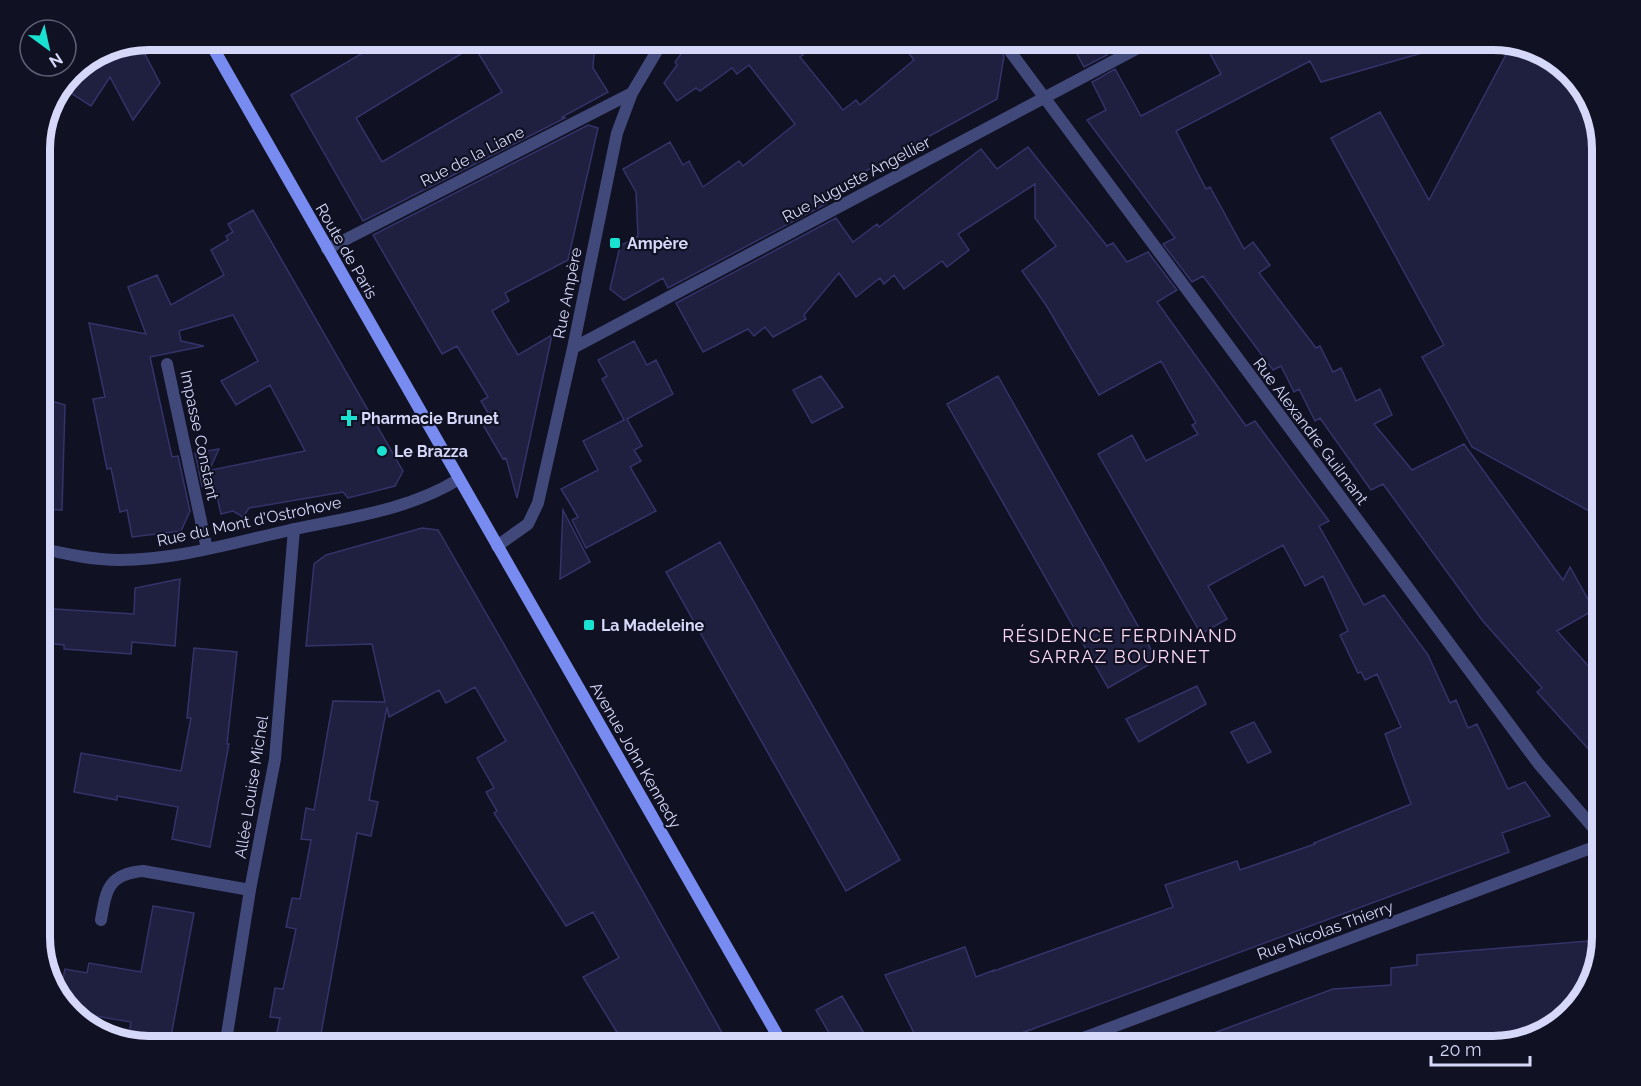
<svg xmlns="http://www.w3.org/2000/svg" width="1641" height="1086" font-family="Raleway,sans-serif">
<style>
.building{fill:#1f1f40;stroke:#34336a;stroke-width:1.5;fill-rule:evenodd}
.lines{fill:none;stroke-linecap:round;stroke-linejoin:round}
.minor{stroke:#41497b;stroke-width:12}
.secondary{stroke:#778bf0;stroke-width:12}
.poi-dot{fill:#1ae2d1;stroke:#101122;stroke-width:2}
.labels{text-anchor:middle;stroke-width:4.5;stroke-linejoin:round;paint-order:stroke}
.street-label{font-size:16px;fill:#d6d8fa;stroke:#101122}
.poi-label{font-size:16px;font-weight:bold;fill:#d6d8fa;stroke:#101122;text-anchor:start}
.neighbourhood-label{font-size:18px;letter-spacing:1.5px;fill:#fad7f4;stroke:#101122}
.rim{fill:none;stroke:#d6d8fa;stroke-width:8}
</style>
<rect width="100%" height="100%" fill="#101122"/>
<!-- building -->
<path class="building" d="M352,39H595L593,68L608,92L562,117L565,118L363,221L291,95L361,54ZM474,46L502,92L382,162L356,118Z
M692,39H824L800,57L843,110L856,100L860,105L914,60L898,39H993L1004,56L997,99L820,196L826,204L668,288L663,278L624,300L610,289L620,246L638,236L636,192L623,169L670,142L683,165L689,161L703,187L739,161L743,166L795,124L749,65L737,74L732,68L700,91L696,88L677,101L664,83L677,65L675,62Z
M1069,39H1099L1107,55L1084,67Z
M1202,39H1442L1443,47L1321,82L1310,61L1176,131L1206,189L1210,187L1244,249L1253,242L1270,265L1259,273L1316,348L1320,346L1333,372L1341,368L1356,401L1380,389L1392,415L1374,424L1412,470L1464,444L1563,580L1570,567L1594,610L1557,631L1602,681V764L1537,692L1542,688L1482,620L1383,484L1371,490L1320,418L1315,421L1299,389L1294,392L1281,366L1273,370L1203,276L1192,282L1163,244L1175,238L1087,120L1106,110L1092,82L1115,69L1141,116L1221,74Z
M138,41L160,83L133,120L110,77L91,106L63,88L71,71L107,47Z
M1519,47L1554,58L1588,94L1602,148V518L1472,447L1422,357L1444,345L1331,138L1380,112L1429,200L1509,49Z
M588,125L598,128L568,260L505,293L509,301L492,311L518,355L552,335L517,498L506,458L503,459L482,423L491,418L481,401L488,397L457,346L442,354L373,235Z
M1028,147L1107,246L1113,243L1127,262L1148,252L1177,290L1157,302L1246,426L1255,421L1329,521L1319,526L1364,605L1384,595L1428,655L1450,703L1456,700L1468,728L1477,724L1508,789L1525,782L1550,816L1502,833L1509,852L1168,979L984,1047H921L885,975L965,947L976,977L994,970V971L1173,907L1165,885L1237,861L1240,870L1315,844L1314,843L1411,804L1385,734L1401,727L1377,674L1365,680L1361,672L1358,673L1340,635L1348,631L1323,576L1305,586L1283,545L1208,586L1227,619L1201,634L1098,454L1132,435L1146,461L1198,434L1192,425L1196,423L1161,361L1099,395L1046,305L1022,271L1056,246L1035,218V184L958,234L969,250L947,267L942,261L904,289L894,275L884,284L880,278L856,297L839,273L804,315L806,319L773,337L765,327L754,336L748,329L703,352L676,303L836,218L853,242L877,224L879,227L981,149L997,169Z
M253,210L403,471L395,486L348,498L343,492L249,508L243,517L233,511L221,514L211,470L305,451L270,385L236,405L221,381L258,361L233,315L179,331L181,341L204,346L150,357L172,457L178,456L190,511L181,531L132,537L127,510L120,512L111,468L107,469L93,399L105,397L89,323L146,334L128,287L157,275L171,305L224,275L211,250L228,240L226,236L233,232L228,224Z
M634,341L647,365L656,360L673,394L627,419L642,446L634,450L641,461L630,467L656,511L586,548L572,520L578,517L561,489L598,470L583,441L624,420L602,379L607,376L598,360Z
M821,376L843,407L812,423L793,390Z
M998,376L1157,660L1108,688L947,404Z
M39,397L65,405L62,510L39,509Z
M219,449L202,486L195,453Z
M563,510L590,562L560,579Z
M422,528L438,530L509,653L730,1047H626L583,977L619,958L593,912L566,926L494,813L497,811L486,792L494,788L477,758L506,741L475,687L446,703L439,690L389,717L387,707L369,800L378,802L371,836L357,833L319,1045L276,1037L280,1018L270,1017L275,988L283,989L296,929L286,927L292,898L300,899L311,840L301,839L306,808L314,810L333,701L385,702L372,644L306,646L314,564L326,555Z
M720,542L900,860L846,891L666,572Z
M180,579L175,646L132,642L131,654L64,649V645L39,642V608L134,614L135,588Z
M194,648L237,652L227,744H229L210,847L172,839L178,807L117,796V800L74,792L81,753L181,771L191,718H187Z
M1197,686L1206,704L1139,742L1126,719Z
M1254,722L1271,752L1248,763L1231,732Z
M153,906L194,913L169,1047H148L128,1041L131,1022L72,1012L59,998L65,969L87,973L89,963L141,972Z
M1601,940L1583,999L1547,1033L1493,1047H1184V1044L1333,989L1391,985V968L1417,965V955Z
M842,996L872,1047H837L816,1010Z"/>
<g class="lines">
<!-- minor -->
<path class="minor" d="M1001,39L1538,763L1602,838
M327,249L632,93
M573,348L1155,39
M167,364L207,549
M497,546L528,524L538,503L573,348L617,133L632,93L664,39
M39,548C66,554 93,560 120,560C176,560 232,543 286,531C344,518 408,511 459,479
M101,920C106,890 108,874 143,871L250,890
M225,1047L250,890L275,759L294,529
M1059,1047L1602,844"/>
<!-- secondary -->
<path class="secondary" d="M208,39L784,1047"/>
</g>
<!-- markers -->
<g class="poi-dot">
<rect x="609" y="237" width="12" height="12" rx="3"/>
<path d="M346 409h6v6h6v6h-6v6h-6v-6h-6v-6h6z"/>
<circle cx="382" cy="451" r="6"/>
<rect x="583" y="619" width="12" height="12" rx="3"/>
</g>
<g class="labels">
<!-- street labels -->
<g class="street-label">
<text transform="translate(472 156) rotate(-27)" y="6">Rue de la Liane</text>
<text transform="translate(856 179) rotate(-28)" y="6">Rue Auguste Angellier</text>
<text transform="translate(347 251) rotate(60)" y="6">Route de Paris</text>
<text transform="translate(567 293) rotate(-79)" y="6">Rue Ampère</text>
<text transform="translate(1311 431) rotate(53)" y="6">Rue Alexandre Guilmant</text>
<text transform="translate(200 435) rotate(78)" y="6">Impasse Constant</text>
<text transform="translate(249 521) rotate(-12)" y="6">Rue du Mont d'Ostrohove</text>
<text transform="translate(636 755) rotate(60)" y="6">Avenue John Kennedy</text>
<text transform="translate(251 787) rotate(-81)" y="6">Allée Louise Michel</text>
<text transform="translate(1325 930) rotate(-20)" y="6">Rue Nicolas Thierry</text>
</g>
<!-- poi labels -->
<g class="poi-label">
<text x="627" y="249">Ampère</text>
<text x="361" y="424">Pharmacie Brunet</text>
<text x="394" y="457">Le Brazza</text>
<text x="601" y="631">La Madeleine</text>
</g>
<!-- neighbourhood labels -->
<g class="neighbourhood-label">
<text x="1120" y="642">RÉSIDENCE FERDINAND<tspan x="1120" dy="21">SARRAZ BOURNET</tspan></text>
</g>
</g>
<!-- crop -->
<path d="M0 0H1641V1086H0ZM149 50H1493A99 99 0 0 1 1592 149V937A99 99 0 0 1 1493 1036H149A99 99 0 0 1 50 937V149A99 99 0 0 1 149 50Z" fill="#101122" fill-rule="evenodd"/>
<path class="rim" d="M149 50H1493A99 99 0 0 1 1592 149V937A99 99 0 0 1 1493 1036H149A99 99 0 0 1 50 937V149A99 99 0 0 1 149 50Z"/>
<!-- north arrow -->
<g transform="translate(48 48) rotate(147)"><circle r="28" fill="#101122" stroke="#5f6178" stroke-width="1.5"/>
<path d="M0-4.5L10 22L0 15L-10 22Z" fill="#1ae2d1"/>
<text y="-9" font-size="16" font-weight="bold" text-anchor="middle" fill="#d6d8fa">N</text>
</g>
<!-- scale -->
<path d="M1431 1056v9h99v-9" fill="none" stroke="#d6d8fa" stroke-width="3"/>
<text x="1440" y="1056" font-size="18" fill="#d6d8fa" stroke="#101122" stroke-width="4.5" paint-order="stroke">20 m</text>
</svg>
